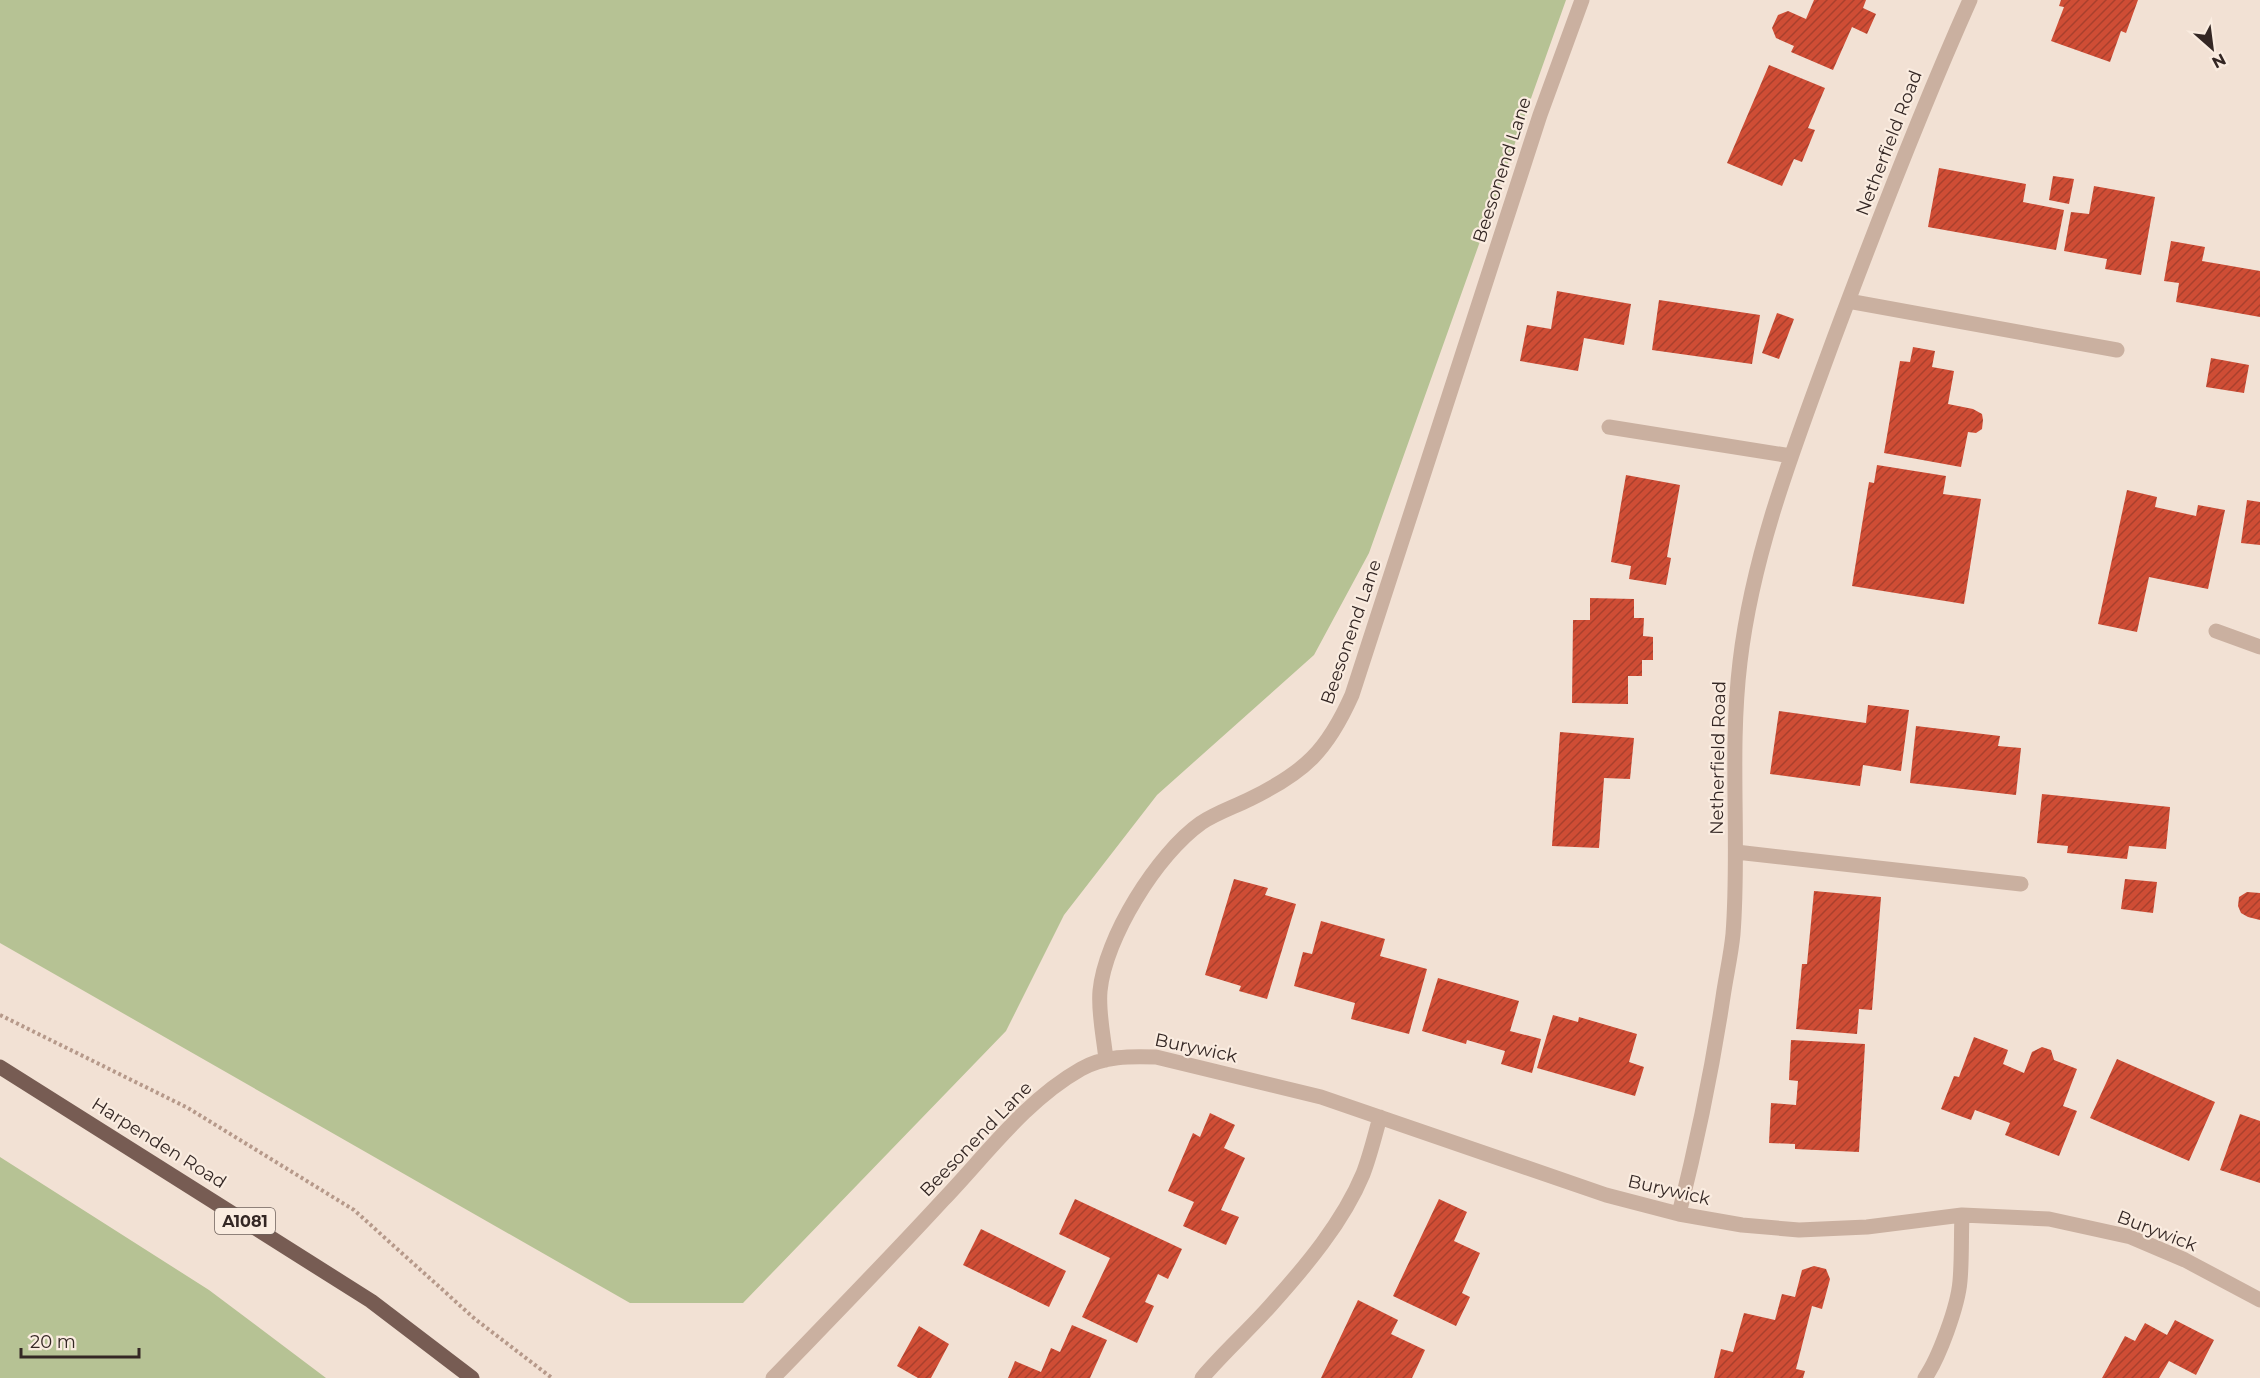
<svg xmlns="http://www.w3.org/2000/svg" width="2260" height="1378" font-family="Montserrat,sans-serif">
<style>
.grass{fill:#b6c294}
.building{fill:url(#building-hatch)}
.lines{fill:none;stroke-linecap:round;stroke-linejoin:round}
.path{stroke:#b6998a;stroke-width:4;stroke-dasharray:3 3;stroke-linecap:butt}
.lane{stroke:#cab0a0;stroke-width:15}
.street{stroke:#cab0a0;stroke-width:15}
.primary{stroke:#775c53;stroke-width:15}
.labels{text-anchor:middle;stroke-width:4.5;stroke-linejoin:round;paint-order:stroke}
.shield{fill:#faece0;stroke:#6f625c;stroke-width:1.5}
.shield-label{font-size:16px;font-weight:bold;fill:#342724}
.street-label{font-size:18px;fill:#342724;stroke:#faece0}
</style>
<defs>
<pattern id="building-hatch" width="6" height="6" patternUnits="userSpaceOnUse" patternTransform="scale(1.5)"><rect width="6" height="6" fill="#cf4d35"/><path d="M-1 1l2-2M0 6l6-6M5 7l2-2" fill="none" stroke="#a9402d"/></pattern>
</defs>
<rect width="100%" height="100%" fill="#f2e1d4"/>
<!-- grass -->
<path class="grass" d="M0,0H1566L1369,553L1314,655L1157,795L1064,915L1006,1031L743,1303H630L0,943Z
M0,1157L209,1290L326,1378H0Z"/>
<!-- building -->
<path class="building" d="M1814,0H1866L1863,8L1876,14L1867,34L1852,27L1833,70L1791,52L1794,46L1776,38L1772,28L1778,15L1788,11L1806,19Z
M2061,0H2138L2126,33L2121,31L2110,62L2051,41L2064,7L2059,6Z
M1769,65L1825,88L1808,128L1815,130L1802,162L1794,159L1782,186L1727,163Z
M1939,168L2026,184L2023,202L2064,210L2056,250L1928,227Z
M2053,176L2074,179L2069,204L2049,200Z
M2094,186L2155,197L2141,275L2105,269L2107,259L2064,251L2071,212L2089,214Z
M2171,241L2205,247L2202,261L2260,271V317L2176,302L2179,283L2164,281Z
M1557,291L1631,304L1624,345L1584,338L1578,371L1520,361L1527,325L1551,329Z
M1659,300L1760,315L1752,364L1652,350Z
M1777,313L1794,319L1779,359L1762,353Z
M1913,347L1935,351L1932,367L1954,371L1948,404L1973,409L1982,414L1983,420L1982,429L1976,433L1968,432L1961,467L1884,453L1900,361L1910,362Z
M2211,358L2249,365L2244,393L2206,387Z
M1877,465L1946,476L1943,494L1981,499L1964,604L1852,586L1869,482L1874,483Z
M1626,475L1680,485L1667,557L1671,558L1666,585L1629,579L1631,566L1611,562Z
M2127,490L2157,497L2155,507L2196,516L2198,505L2225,510L2208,589L2149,577L2137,632L2098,624Z
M2247,500L2260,502V545L2241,543Z
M1590,598L1634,599V618H1644L1643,636L1653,637V660H1642V676H1628V704L1572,703L1573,620H1590Z
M1868,705L1909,710L1901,771L1863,765L1860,786L1770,774L1779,711L1866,723Z
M1916,726L2000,736L1998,746L2021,748L2016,795L1910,783Z
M1560,732L1634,738L1630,779L1604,778L1599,848L1552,846Z
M2042,794L2170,807L2166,849L2129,846L2127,859L2067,853L2068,846L2037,843Z
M1234,879L1268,888L1265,895L1296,904L1267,999L1239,991L1241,986L1205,975Z
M2125,879L2157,882L2153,913L2121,909Z
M1814,891L1881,897L1872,1010L1859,1009L1857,1034L1796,1029L1802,964H1807Z
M2247,892L2260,893V920L2248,917L2241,913L2238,906L2239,897Z
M1321,921L1385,939L1380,956L1427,969L1409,1034L1351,1019L1355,1003L1294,986L1303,952L1312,954Z
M1438,978L1519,1001L1510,1031L1541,1039L1532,1073L1501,1064L1505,1051L1467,1040L1466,1044L1422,1031Z
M1553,1015L1578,1022L1579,1017L1637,1034L1629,1062L1644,1067L1635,1096L1537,1068Z
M1974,1037L2008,1050L2003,1064L2024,1073L2032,1052L2042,1047L2051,1050L2054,1060L2077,1069L2063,1106L2077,1111L2059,1156L2005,1135L2010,1123L1975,1110L1971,1120L1941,1109L1954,1076L1959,1077Z
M1791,1040L1865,1044L1859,1152L1795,1149V1144L1769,1143L1771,1103L1796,1105L1798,1081L1789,1080Z
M2117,1059L2215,1102L2189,1161L2090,1118Z
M1210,1113L1235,1125L1224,1148L1245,1158L1221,1210L1239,1217L1226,1245L1183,1226L1194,1202L1168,1191L1193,1133L1200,1137Z
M2240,1114L2260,1121V1183L2220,1170Z
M1075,1199L1182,1249L1168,1279L1158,1274L1145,1302L1154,1306L1137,1343L1082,1317L1110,1258L1059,1234Z
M1439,1199L1467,1212L1454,1241L1480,1253L1462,1293L1470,1297L1456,1326L1393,1296Z
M981,1229L1066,1271L1049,1307L963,1265Z
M1814,1266L1826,1269L1830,1279L1822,1309L1812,1306L1796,1369L1805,1371L1803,1378H1714L1721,1349L1733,1352L1744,1313L1775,1320L1782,1294L1795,1297L1802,1270Z
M1358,1300L1398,1320L1391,1334L1425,1350L1412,1378H1321Z
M2175,1320L2214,1340L2196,1375L2169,1361L2159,1378H2102L2125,1336L2135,1341L2145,1323L2167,1335Z
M1072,1325L1107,1340L1090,1378H1008L1015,1361L1041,1372L1051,1348L1060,1352Z
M919,1326L949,1344L931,1378H918L897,1366Z"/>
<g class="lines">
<!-- path -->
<path class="path" d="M0,1015L188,1108L354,1210L475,1319L552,1378"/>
<!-- lane -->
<path class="lane" d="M2216,631L2260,647"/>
<!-- street -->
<path class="street" d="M1848,301L2117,350
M1609,427L1791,456
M1736,852L2021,884
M1106,1060C1104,1038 1098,1013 1100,991C1105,938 1157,854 1201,823C1216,813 1234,807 1250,799C1305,772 1327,751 1352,695L1540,115L1582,0
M1679,1214C1697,1142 1712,1070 1723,997C1726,976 1731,955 1733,934C1740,844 1729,753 1740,662C1753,551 1795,445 1833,341C1876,226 1920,112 1970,0
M773,1378C830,1319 887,1261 943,1200C986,1155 1026,1100 1081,1069C1104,1056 1130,1056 1156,1057L1321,1097L1606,1195L1679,1214L1742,1225L1799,1230L1867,1227L1962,1215L2049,1219L2131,1237L2185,1260L2260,1300
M1202,1378C1224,1352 1249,1330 1271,1305C1306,1266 1343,1222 1363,1174C1370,1156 1375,1135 1380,1117
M1925,1378C1939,1358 1958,1306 1960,1281C1962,1259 1961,1237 1962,1215"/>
<!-- primary -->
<path class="primary" d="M0,1067L371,1301L472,1378"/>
</g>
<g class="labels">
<!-- shield labels -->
<rect class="shield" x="215" y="1208" width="60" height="26" rx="4.5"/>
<g class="shield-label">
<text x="245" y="1227">A1081</text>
</g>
<!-- street labels -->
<g class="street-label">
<text transform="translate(1889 143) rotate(-69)" y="6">Netherfield Road</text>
<text transform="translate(1502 170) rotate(-72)" y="6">Beesonend Lane</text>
<text transform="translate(1351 632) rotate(-71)" y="6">Beesonend Lane</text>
<text transform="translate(1718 758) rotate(-89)" y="6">Netherfield Road</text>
<text transform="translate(1196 1048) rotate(12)" y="6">Burywick</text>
<text transform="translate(976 1139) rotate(-46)" y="6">Beesonend Lane</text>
<text transform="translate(159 1143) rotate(32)" y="6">Harpenden Road</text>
<text transform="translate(1669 1190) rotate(13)" y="6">Burywick</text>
<text transform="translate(2157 1231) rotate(21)" y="6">Burywick</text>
</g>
</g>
<!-- north arrow -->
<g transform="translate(2212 48) rotate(152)" stroke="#faece0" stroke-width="4.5" paint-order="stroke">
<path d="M0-4.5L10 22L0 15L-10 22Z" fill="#342724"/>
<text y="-9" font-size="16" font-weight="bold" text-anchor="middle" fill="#342724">N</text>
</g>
<!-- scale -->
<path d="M21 1348v9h118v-9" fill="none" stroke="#342724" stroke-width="3"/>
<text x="30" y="1348" font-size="18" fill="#342724" stroke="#faece0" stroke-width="4.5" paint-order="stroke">20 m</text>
</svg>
